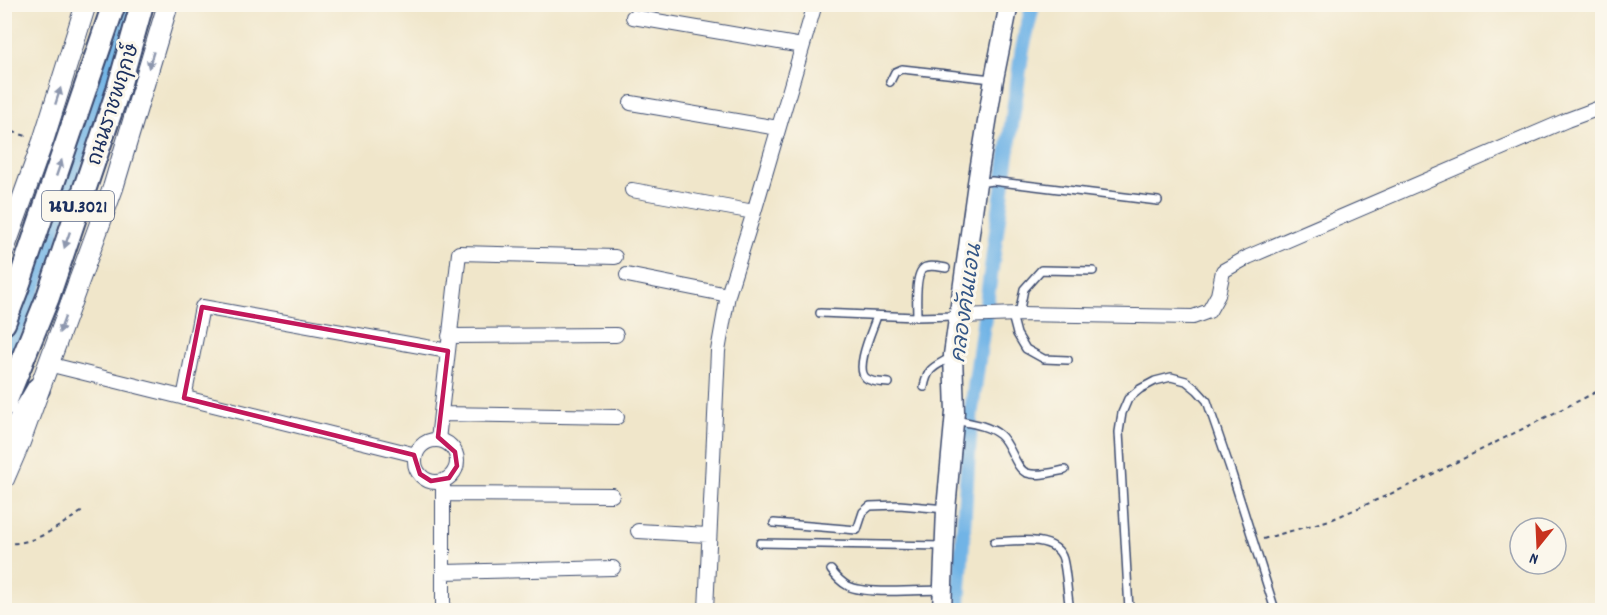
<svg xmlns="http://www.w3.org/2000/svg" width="1607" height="615" font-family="Dekko,'Playpen Sans Thai',sans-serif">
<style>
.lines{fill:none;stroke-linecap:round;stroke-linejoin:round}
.canal{stroke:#71b4e6;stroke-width:15}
.service-casing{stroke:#3b4a6e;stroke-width:10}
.minor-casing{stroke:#3b4a6e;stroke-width:16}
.tertiary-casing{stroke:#3b4a6e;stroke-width:21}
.secondary-casing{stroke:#3b4a6e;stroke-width:22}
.primary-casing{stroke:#3b4a6e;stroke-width:26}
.path{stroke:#3b4a6e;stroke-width:2;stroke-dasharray:4.5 4.5;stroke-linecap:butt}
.service{stroke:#fff;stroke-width:7}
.minor{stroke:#fff;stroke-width:14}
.tertiary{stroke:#fff;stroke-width:18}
.secondary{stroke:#fff;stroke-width:20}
.primary{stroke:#fff;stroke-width:22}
.oneway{fill:#8d97ae}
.marked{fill:none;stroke:#c2185b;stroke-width:4.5;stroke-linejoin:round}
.labels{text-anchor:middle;stroke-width:6;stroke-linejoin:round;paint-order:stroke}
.shield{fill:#fbf7ec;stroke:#5e6b89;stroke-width:1.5}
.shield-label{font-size:18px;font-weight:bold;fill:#1b2f5e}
.street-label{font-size:20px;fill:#1b2f5e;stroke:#fbf7ec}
.water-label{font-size:21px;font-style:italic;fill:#355787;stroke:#fbf7ec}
</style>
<rect width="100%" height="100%" fill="#fbf7ec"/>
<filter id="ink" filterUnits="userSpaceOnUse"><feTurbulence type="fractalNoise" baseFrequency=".0167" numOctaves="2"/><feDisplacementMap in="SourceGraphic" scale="12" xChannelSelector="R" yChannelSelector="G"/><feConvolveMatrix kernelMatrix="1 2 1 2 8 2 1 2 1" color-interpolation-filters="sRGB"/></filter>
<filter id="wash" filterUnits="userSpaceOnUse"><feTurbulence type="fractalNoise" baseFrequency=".008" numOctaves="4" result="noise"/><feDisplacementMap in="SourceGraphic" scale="24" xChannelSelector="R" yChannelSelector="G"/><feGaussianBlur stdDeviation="1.35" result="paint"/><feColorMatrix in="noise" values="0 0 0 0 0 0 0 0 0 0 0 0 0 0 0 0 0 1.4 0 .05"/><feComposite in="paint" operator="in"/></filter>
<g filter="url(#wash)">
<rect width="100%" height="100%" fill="#f0e6ca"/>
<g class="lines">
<!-- canal -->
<path class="canal" d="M4,360L37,281L128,4
M958,610L971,413L1022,51L1033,4"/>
</g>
</g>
<g filter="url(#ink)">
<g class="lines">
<defs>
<path id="service" d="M890,82L895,72L902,69L992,79
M979,183L992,181L1158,201
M820,313L916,317L957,316
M1019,314L1024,289L1041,270L1093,271
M1012,315L1017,334L1026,349L1044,359L1068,360
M877,316C873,329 854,368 866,378C872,383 882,382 889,383
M917,317C917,306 914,270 926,267C932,265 940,267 946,268
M924,387C928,366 935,367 951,357
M955,420C969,423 988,425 1000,435C1011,444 1015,469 1027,473C1038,477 1054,472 1065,470
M774,523L857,530L863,512L870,506L899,505L946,509
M994,542C1013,541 1056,534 1063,559C1067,575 1067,594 1070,610
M760,543L944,546
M831,570C836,577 841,582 848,586C867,595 920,590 942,590
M1129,610L1119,432L1122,413L1128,399L1140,389L1155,381L1171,377L1186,381L1197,390L1207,401L1232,474L1275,610"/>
<path id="minor" d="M633,17L802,46
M631,103L778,128
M632,190L754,212
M627,275L728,295
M959,316L1019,314L1193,317L1209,311L1218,295L1223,271L1248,257L1567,120L1602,107
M449,336L616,335
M48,364L416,455
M184,398L202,307L448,351
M441,414L617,417
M438,440L459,253L615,257
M415 461a21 21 0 1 1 42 0a21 21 0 1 1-42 0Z
M443,494L612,495
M638,531L708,535
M443,572L613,568
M443,610V486
M706,610L718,351L728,295L754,212L815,4"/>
<path id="tertiary" d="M942,610L946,509L955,412L953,355L977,183L994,79L1009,4"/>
<path id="secondary" d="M4,250L43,141L86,4
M4,479L20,442L113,188L168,4"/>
<path id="primary" d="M4,323L17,289L114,4
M4,405L48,297L118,90L142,4
M4,447L38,389"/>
</defs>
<!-- service casing -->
<use href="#service" class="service-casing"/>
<!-- minor casing -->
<use href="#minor" class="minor-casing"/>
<!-- tertiary casing -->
<use href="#tertiary" class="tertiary-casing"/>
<!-- secondary casing -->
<use href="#secondary" class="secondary-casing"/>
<!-- primary casing -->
<use href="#primary" class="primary-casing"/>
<!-- path -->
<path class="path" d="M4,129L26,136
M1263,539L1333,519L1413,484L1602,389
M4,543C35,546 58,526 83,511"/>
<!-- service -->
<use href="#service" class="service"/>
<!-- minor -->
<use href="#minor" class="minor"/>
<!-- tertiary -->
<use href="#tertiary" class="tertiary"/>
<!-- secondary -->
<use href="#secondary" class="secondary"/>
<!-- primary -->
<use href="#primary" class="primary"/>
</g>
<!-- one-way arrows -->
<defs><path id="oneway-solid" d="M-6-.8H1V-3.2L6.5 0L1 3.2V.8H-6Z" transform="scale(1.5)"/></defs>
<g class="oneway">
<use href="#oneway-solid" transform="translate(151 60) rotate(107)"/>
<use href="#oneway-solid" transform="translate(58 96) rotate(-72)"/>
<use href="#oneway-solid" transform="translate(59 168) rotate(-71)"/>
<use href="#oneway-solid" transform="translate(67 240) rotate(109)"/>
<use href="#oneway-solid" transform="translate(62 325) rotate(110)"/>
</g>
</g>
<!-- marked area -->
<path class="marked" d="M202,307L448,351L438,437L455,452L457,466L449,478L431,481L420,474L414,455L184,398Z"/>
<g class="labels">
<!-- shield labels -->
<rect class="shield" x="42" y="191" width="72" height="30" rx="4.5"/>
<g class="shield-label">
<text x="78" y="212">นบ.3021</text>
</g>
<!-- street labels -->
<g class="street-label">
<text transform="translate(112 104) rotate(-72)" y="7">ถนนราชพฤกษ์</text>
</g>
<!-- water labels -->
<g class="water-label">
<text transform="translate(965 303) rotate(-82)" y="7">คลองคันแอน</text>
</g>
</g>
<!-- margin -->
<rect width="1607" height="615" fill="none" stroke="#fbf7ec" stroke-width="24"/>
<!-- north arrow -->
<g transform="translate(1538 546) rotate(198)"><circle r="28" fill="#fbf7ec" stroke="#a1a7b3" stroke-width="1.5"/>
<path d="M0-4.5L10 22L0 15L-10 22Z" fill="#c8321e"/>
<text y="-9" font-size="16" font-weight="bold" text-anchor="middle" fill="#1b2f5e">N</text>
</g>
</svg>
